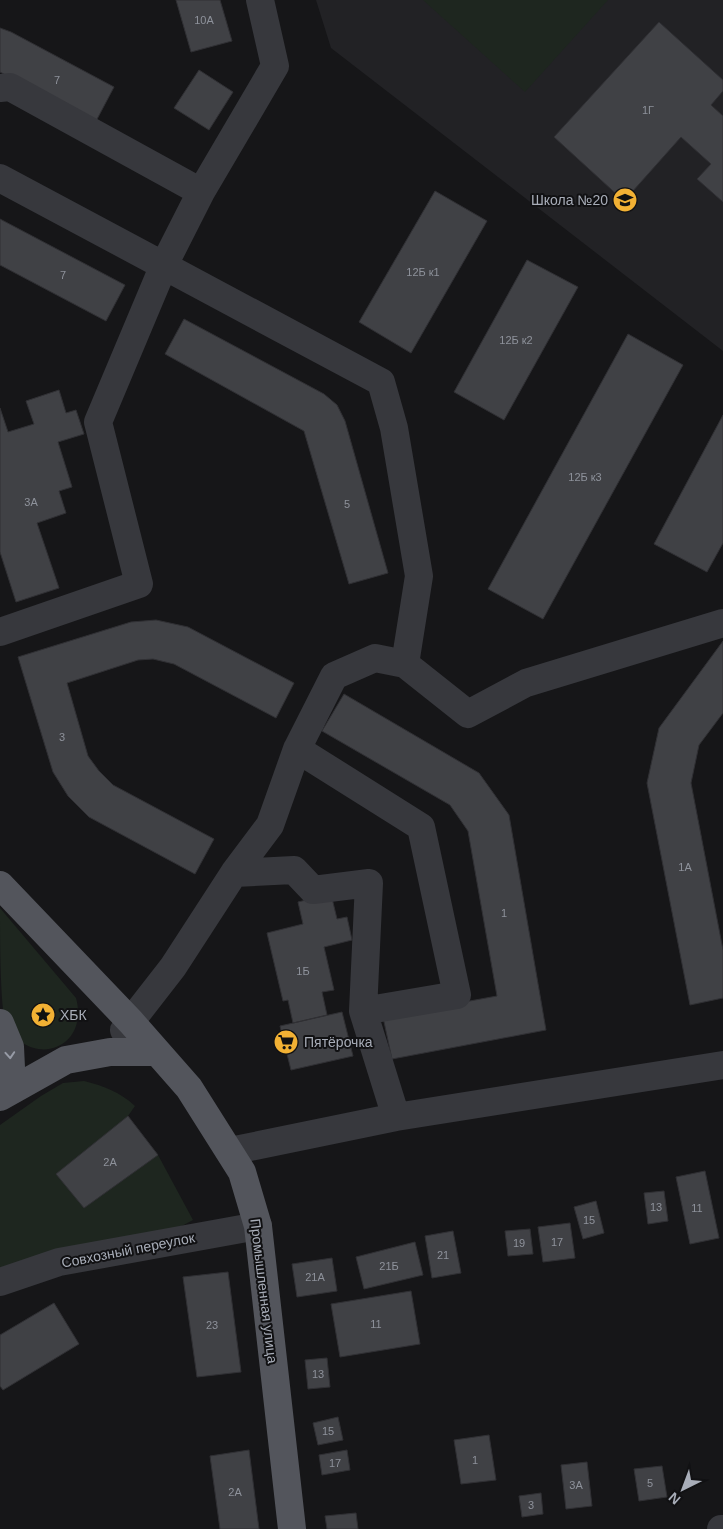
<svg xmlns="http://www.w3.org/2000/svg" width="723" height="1529" font-family="Helvetica,sans-serif">
<style>
.built{fill:#222225}
.green{fill:#1e261f}
.building{fill:#404145;stroke:#303034}
.lines{fill:none;stroke-linecap:round;stroke-linejoin:round}
.minor{stroke:#37383d;stroke-width:28}
.major{stroke:#53555c;stroke-width:28}
.oneway{stroke:#979ba6}
.labels{text-anchor:middle;stroke-width:4;stroke-linejoin:round;paint-order:stroke}
.number-label{font-size:11px;fill:#8e929b}
.poi-label{font-size:14px;fill:#a8adb8;stroke:#111113;text-anchor:start}
.street-label{font-size:14px;fill:#a8adb8;stroke:#111113}
</style>
<rect width="100%" height="100%" fill="#161618"/>
<!-- built -->
<path class="built" d="M316,0H723V351L331,48Z"/>
<!-- green -->
<path class="green" d="M423,0H608L525,92Z
M0,908L76,998C90,1049 30,1071 5,1022C0,1000 0,935 0,908Z
M84,1081C104,1086 120,1092 135,1106L128,1116L85,1207L158,1155L193,1220L176,1229L0,1271V1125L41,1096L63,1083Z"/>
<!-- building -->
<path class="building" d="M176,0H220L232,41L191,52Z
M659,22L723,80V91L711,105L723,116V202L697,179L711,164L681,137L624,201L554,137Z
M0,28L11,32L114,87L95,123L0,72Z
M199,70L233,92L209,130L174,108Z
M435,191L487,221L411,353L359,322Z
M0,219L125,285L106,321L0,265Z
M527,260L578,287L504,420L454,392Z
M184,319L324,394L337,405L345,421L388,573L349,584L304,431L165,354Z
M628,334L683,365L543,619L488,589Z
M59,390L66,413L76,410L84,434L58,442L72,487L59,491L66,513L37,523L59,588L16,602L0,552V408L8,432L34,424L26,401Z
M723,415V543L707,572L654,544Z
M156,620L188,627L294,683L276,718L174,664L153,659L138,660L67,683L88,756L99,771L113,785L214,839L195,874L89,817L68,796L53,772L18,657L131,622Z
M723,641V713L699,745L691,783L723,950V998L690,1005L647,783L659,728Z
M344,694L479,773L509,815L546,1030L392,1059L383,1017L497,996L468,831L450,805L322,731Z
M331,894L337,919L347,917L352,940L324,947L334,990L322,992L327,1015L293,1023L288,1000L283,1001L267,933L303,924L298,902Z
M342,1012L353,1056L291,1070L280,1026Z
M128,1116L158,1155L84,1208L56,1174Z
M705,1171L719,1238L690,1244L676,1177Z
M664,1191L668,1221L648,1224L644,1193Z
M596,1201L604,1233L583,1239L574,1207Z
M570,1223L575,1258L543,1262L538,1227Z
M530,1229L533,1254L508,1256L505,1231Z
M453,1231L461,1273L432,1278L425,1236Z
M415,1242L423,1275L364,1289L356,1257Z
M332,1258L337,1291L297,1297L292,1264Z
M228,1272L241,1372L197,1377L183,1277Z
M411,1291L420,1344L340,1357L331,1304Z
M54,1303L79,1344L3,1390L0,1386V1335Z
M327,1358L330,1387L308,1389L305,1360Z
M338,1417L343,1440L318,1445L313,1423Z
M489,1435L496,1480L461,1484L454,1440Z
M249,1450L259,1529H220L210,1456Z
M347,1450L350,1470L322,1475L319,1455Z
M587,1462L592,1506L566,1509L561,1465Z
M662,1466L667,1497L639,1501L634,1469Z
M541,1493L543,1514L522,1517L519,1496Z
M356,1513L358,1529H327L325,1516Z"/>
<g class="lines">
<!-- minor -->
<path class="minor" d="M0,88L10,87L201,192
M0,178L381,382L394,428L419,576L405,664L375,658L334,676L297,749L421,827L457,995L363,1011L369,883L313,890L294,870L234,873L173,967L124,1030L131,1022
M0,632L139,584L98,422L164,265L201,192L275,66L260,0
M405,664L468,714L526,683L723,623
M234,873L270,825L297,749
M363,1011L396,1117
M230,1151L396,1117L723,1065
M0,1282L59,1262L258,1226
M721,1529H723"/>
<!-- major -->
<path class="major" d="M0,885L131,1022L189,1088L242,1172L258,1226L292,1529
M0,1023L10,1047L12,1089
M0,1097L66,1060L110,1052H156"/>
</g>
<!-- one-way arrows -->
<defs><path id="oneway-chevron" d="M-2-3.5L2.5 0L-2 3.5" fill="none" stroke-width="1.6" stroke-linecap="round" stroke-linejoin="round" transform="scale(1.25)"/></defs>
<use class="oneway" href="#oneway-chevron" transform="translate(10 1055) rotate(86)"/>
<!-- icons -->
<defs>
<symbol id="school-disc" viewBox="-11 -11 22 22"><circle r="9.5" fill="#f2b134" stroke="#111113"/><path d="M0-5L7-2L0 1L-7-2ZM-4 1L0 2.5L4 1V4Q0 6-4 4Z" fill="#111"/></symbol>
<symbol id="sight-disc" viewBox="-11 -11 22 22"><circle r="9.5" fill="#f2b134" stroke="#111113"/><path d="M0-6L1.8-2.2L6-1.7L2.9 1.2L3.7 5.4L0 3.3L-3.7 5.4L-2.9 1.2L-6-1.7L-1.8-2.2Z" fill="#111"/></symbol>
<symbol id="supermarket-disc" viewBox="-11 -11 22 22"><circle r="9.5" fill="#f2b134" stroke="#111113"/><path d="M-6-5.5h2.5l.6 2H6L4.5 2H-2.5L-4.4-4H-6ZM-1.5 3.2a1.3 1.3 0 1 0 .1 0ZM3 3.2a1.3 1.3 0 1 0 .1 0Z" fill="#111"/></symbol>
</defs>
<g fill-rule="evenodd">
<use href="#school-disc" x="611" y="186" width="28" height="28"/>
<use href="#sight-disc" x="29" y="1001" width="28" height="28"/>
<use href="#supermarket-disc" x="272" y="1028" width="28" height="28"/>
</g>
<g class="labels">
<!-- number labels -->
<g class="number-label">
<text x="204" y="24">10А</text>
<text x="57" y="84">7</text>
<text x="648" y="114">1Г</text>
<text x="423" y="276">12Б к1</text>
<text x="63" y="279">7</text>
<text x="516" y="344">12Б к2</text>
<text x="585" y="481">12Б к3</text>
<text x="31" y="506">3А</text>
<text x="347" y="508">5</text>
<text x="62" y="741">3</text>
<text x="685" y="871">1А</text>
<text x="504" y="917">1</text>
<text x="303" y="975">1Б</text>
<text x="110" y="1166">2А</text>
<text x="656" y="1211">13</text>
<text x="697" y="1212">11</text>
<text x="589" y="1224">15</text>
<text x="557" y="1246">17</text>
<text x="519" y="1247">19</text>
<text x="443" y="1259">21</text>
<text x="389" y="1270">21Б</text>
<text x="315" y="1281">21А</text>
<text x="376" y="1328">11</text>
<text x="212" y="1329">23</text>
<text x="318" y="1378">13</text>
<text x="328" y="1435">15</text>
<text x="475" y="1464">1</text>
<text x="335" y="1467">17</text>
<text x="650" y="1487">5</text>
<text x="576" y="1489">3А</text>
<text x="235" y="1496">2А</text>
<text x="531" y="1509">3</text>
</g>
<!-- poi labels -->
<g class="poi-label">
<text x="608" y="205" text-anchor="end">Школа №20</text>
<text x="60" y="1020">ХБК</text>
<text x="304" y="1047">Пятёрочка</text>
</g>
<!-- street labels -->
<g class="street-label">
<text transform="translate(128 1250) rotate(-11)" y="5">Совхозный переулок</text>
<text transform="translate(264 1291) rotate(83)" y="5">Промышленная улица</text>
</g>
</g>
<!-- north arrow -->
<g transform="translate(683 1489) rotate(222)" stroke="#111113" stroke-width="4" paint-order="stroke">
<path d="M0-4L9 19L0 12L-9 19Z" fill="#a8adb8"/>
<text y="-8" font-size="14" font-weight="bold" text-anchor="middle" fill="#a8adb8">N</text>
</g>
</svg>
